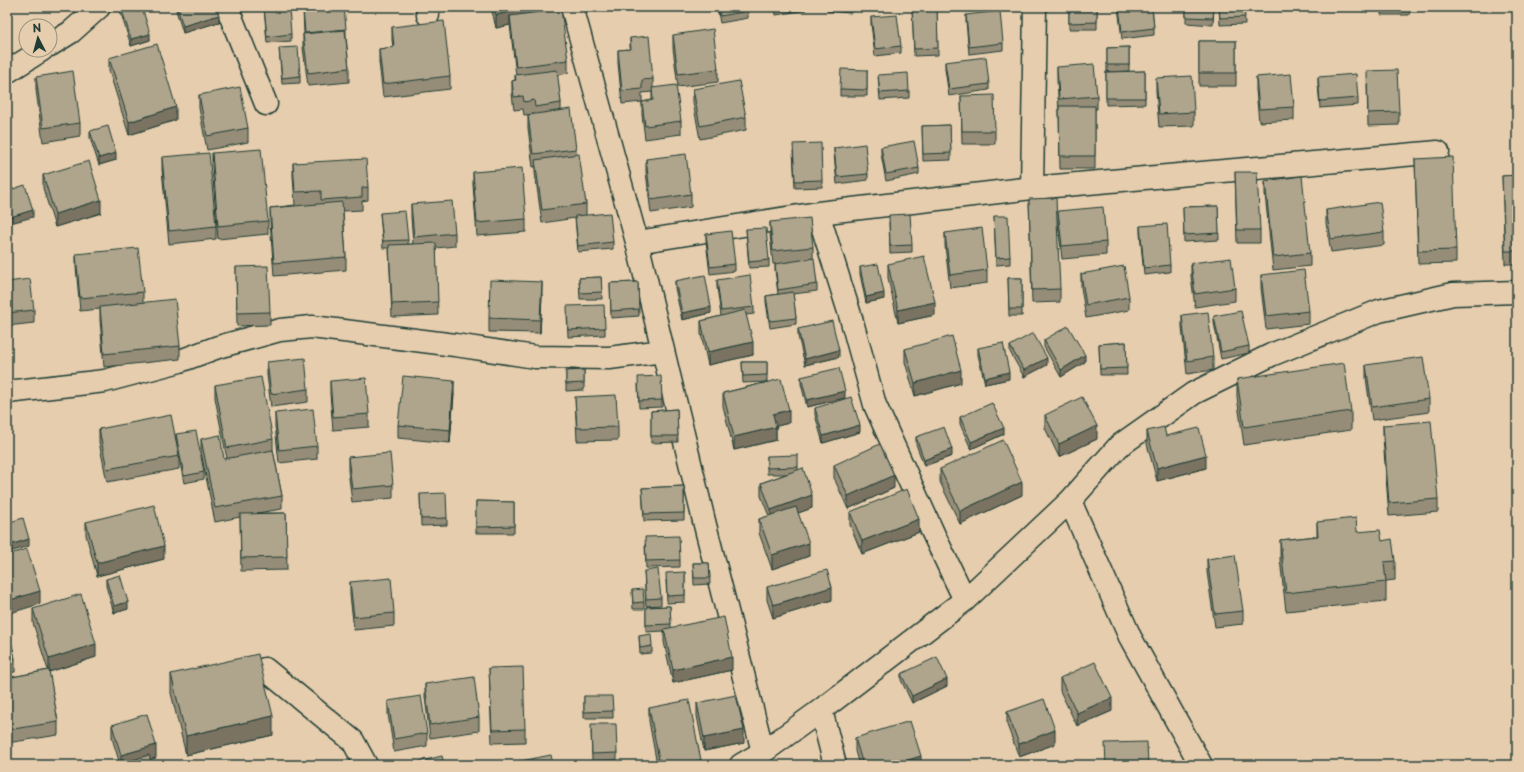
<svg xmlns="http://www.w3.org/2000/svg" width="1524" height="772" font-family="'Playpen Sans',sans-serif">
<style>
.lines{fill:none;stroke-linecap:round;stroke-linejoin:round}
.minor-casing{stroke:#1f3d34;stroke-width:25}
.minor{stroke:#e6cdae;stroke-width:22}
.wall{fill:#968d78;stroke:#1f3d34}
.shaded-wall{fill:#7a7362;stroke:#1f3d34}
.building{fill:#afa48c;stroke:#1f3d34}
</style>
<rect width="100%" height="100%" fill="#e6cdae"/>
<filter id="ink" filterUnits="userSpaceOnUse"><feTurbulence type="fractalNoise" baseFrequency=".025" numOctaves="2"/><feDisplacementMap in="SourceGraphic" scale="8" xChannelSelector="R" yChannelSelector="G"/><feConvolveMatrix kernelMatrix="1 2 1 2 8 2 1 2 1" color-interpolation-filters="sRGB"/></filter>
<g filter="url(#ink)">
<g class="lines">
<defs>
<path id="minor" d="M227,7L266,104
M427,7L428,15
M572,7L637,242L818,213L1032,188L1438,152
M50,45L71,32L99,7
M7,72L42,50
M1032,188L1035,7
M818,213L851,318L875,405L934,535L965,600
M637,242L704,521L763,752
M7,392L105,381L180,361L218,347L280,330L312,327L455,345L535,357L609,358L663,351
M1070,501L1130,637L1201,765
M265,669L353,741L366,765
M821,710L835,765
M741,765L763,752L821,710L965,600L1070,501L1119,446L1194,393L1271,355L1379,311L1453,294L1517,292"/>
</defs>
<!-- minor casing -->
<use href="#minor" class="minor-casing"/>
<!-- minor -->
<use href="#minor" class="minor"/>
</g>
<!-- wall -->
<path class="wall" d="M119,7H142L150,40L131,46Z
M175,7H216L219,22L183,33Z
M264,7L291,34V41L267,43Z
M491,7H532V13H535L534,7H559L568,60V73L557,75L561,103V111L576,149V154L586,204V215L613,242V249L578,252L575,218L542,223L535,173V166L533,167L528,128V115L534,114L524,115L523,109L514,110L512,94V81L515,80V75H516L510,25L496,28Z
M717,7H748V18L720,23Z
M775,7H806V10L776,15Z
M827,7H851V13L827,11Z
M912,7H937L938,55L914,56Z
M1069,7H1097V29H1069Z
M1118,7H1152L1154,28V35L1122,39Z
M1186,7H1214L1213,25L1186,23Z
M1219,7H1244L1245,24L1220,25Z
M1381,7H1410L1409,15H1381Z
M303,9L346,29V36L349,68V82L308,86L303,48V34H304Z
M966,15L1003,43V50L969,54L966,21Z
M871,17L901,46V53L875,56L871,24Z
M392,27L450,76V89L383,97L379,62V49L393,47L392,40Z
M673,35L718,69V82L678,87L673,48Z
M630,38L653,79V88L681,121V134L645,139L642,115V102L652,100V92L642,93V102L622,104L618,63V50L630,49Z
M1199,41H1236V86H1199Z
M1129,47V71L1107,72V48Z
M279,48L300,76V83L282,84Z
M109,58L176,120L129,135L109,71Z
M945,62L989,84V90L949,96L945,69Z
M1057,67L1097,96V109H1095V169H1060L1059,112L1057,80Z
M867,70V96H840V89Z
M1145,71V104L1106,105V72Z
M878,75L909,91V98L880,100Z
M36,77L80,123V136L43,142L36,90Z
M1256,77L1294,107V120L1259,122L1256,90Z
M1318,77L1358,98V105L1320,108L1318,84Z
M1156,78L1194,112V126L1159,127L1156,91Z
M1367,84L1399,112V125L1368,126Z
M693,89L746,117V130L700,139L693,102Z
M199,95L248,128V142L207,150L199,108Z
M961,96L995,131V144H962Z
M950,125L951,160L923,161L922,126Z
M90,131L116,160L99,165L90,138Z
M881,147L919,168V174L886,181L881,154Z
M834,148L868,174V180L837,184L834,154Z
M793,151L822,180V187L795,188Z
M212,153L268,221V234L218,239L212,166Z
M162,157L216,226V239L169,244L162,170Z
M646,159L691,194V207L651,213L646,172Z
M1415,159L1456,250V263L1418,264Z
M293,163L368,187V200L362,201V210L343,211L346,257V270L274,276L270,221V208L295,205L293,176Z
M473,172L526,219V232L477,236L473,185Z
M1235,172L1260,230V243H1237Z
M43,175L101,213L55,227L43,188Z
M1517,175V264H1505L1502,176Z
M1265,181L1310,253V266L1273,270L1265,194Z
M1029,199L1060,289V302L1032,303Z
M411,204L455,233V246L436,248L438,315L392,317L389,248H383L380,213L408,240V244H413L411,217Z
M1218,206L1219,240L1184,242L1183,207Z
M1326,210L1384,232V245L1331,252L1326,223Z
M1058,211L1106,242V255L1062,259L1058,224Z
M994,216L1010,257V264L996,265Z
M770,222L813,247V259L817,284V291L793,294L796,318V324L770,328L766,302V296L778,294L775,270V264H773L770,235Z
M889,222L912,245V252L890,253Z
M1140,226L1170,265V272L1144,275L1140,233Z
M746,229L769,260V267L749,268Z
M945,233L987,270V283L950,288L945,246Z
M706,234L735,264V271L710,274L706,241Z
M76,254L143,292V302L180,346V359L104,367L100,320V309L80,311L76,267Z
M1191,263L1235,288V301L1195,307L1191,276Z
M888,264L935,315L898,323L888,278Z
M236,267L270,312V325L237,326Z
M860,267L884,299L866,303L860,274Z
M1081,274L1129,297V310L1086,318L1081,287Z
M1261,275L1309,311V324L1266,329L1261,288Z
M601,277L602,299H580L579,278Z
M1008,278H1022V316H1009Z
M717,280L754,307V314L746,315L753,355L708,365L701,334V321L721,316L717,287Z
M675,281L711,313L682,320L675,288Z
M7,282L34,310V323L7,326Z
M638,282L639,316L611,318L610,283Z
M542,295L540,333L489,332V318Z
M567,313L605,328V335L568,337Z
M1182,315L1213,357V370L1187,374L1182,328Z
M1214,316L1249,346V353L1221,359L1214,323Z
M798,329L839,357L805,365L798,336Z
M1044,340L1085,362L1061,377L1044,347Z
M1126,342L1127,375H1100L1099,344Z
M1010,346L1047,365L1024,377L1010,352Z
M978,348L1009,379L985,384L978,355Z
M905,349L961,383L915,396L905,362Z
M267,362L308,389V402L271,407L267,375Z
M742,362H767V382L789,423L776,426V440L734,450L723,406V393L767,382L743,383Z
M1366,365L1429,399V412L1372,420L1366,378Z
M584,370V390L566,391V371Z
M801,377L845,398L807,407L801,384Z
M1237,379L1351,411V430L1244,445L1237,397Z
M330,381L369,414V427L333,430L330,394Z
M638,384L662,400V407L639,408Z
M215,385L273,439V450L282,496V509L257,513H286L287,570L241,571L240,517L215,522L201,452V439L224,459H227L215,398Z
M454,394L450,443L398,438V425Z
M575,397L618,427V440L577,441Z
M815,408L860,432L823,443L815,415Z
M677,409L678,442L651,443V411Z
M275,413L317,446V459L279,463L275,426Z
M1045,415L1097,439L1059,457L1045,428Z
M960,417L1004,434L971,449L960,424Z
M1383,425L1438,499V512L1389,516L1383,438Z
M99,429L176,441V434L204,472V479L184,483L179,457V469L107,482L99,442Z
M1147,431L1166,436L1206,468L1157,481L1147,444Z
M916,437L952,456L924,466L916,444Z
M767,456L798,467V469L812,508L798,513L809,556L772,569L759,533V519L769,516L761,496V483L786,474H767Z
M348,457L393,485V498L352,502L348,470Z
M834,465L894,488L848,509L834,478Z
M940,469L1022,495L960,524L940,482Z
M684,486V520L644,521L642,488Z
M420,494L447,518V525L421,526Z
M476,501L514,502V533H476Z
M850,512L919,532L862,554L850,525Z
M86,522L164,559L97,576L86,535Z
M1317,522L1357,532L1382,541L1395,561V580L1386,581V601L1286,611L1280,559V540L1317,536Z
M645,544L680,560V567L646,568Z
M1207,559L1243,611V624L1215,627L1207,572Z
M693,563H709L710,584L694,585Z
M644,571L661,598V605L646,606Z
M685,572V602L667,603L666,580Z
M106,579L128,609L114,613L106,586Z
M350,582L394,613V626L354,630L350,595Z
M767,587L832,600L773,618L767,600Z
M632,590L644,602V609H633Z
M670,606L671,628L732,670L673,683L664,642V631L646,632V607Z
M33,609L96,657L49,672L58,722V735L7,743V678L48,670L33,623Z
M7,622L15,659V672L7,673Z
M639,636L652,646V653L640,654Z
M489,668L525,729V742L492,743Z
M171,674L273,735L186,755L171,693Z
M901,674L947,686L912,703L901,680Z
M1060,678L1112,711L1077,726L1060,691Z
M425,684L479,717V731L430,738L425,697Z
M584,696L613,711V718H584Z
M388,701L427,733V746L394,752L388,714Z
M697,703L744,743L704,751L697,716Z
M649,708L701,760V765H657L649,721Z
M1007,712L1055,744L1019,757L1007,725Z
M112,725L156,758L120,764L112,738Z
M591,731L617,753V760L592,761Z
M855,738L921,765H859L855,751Z"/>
<!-- shaded-wall -->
<path class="shaded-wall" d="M531,7H532V20L510,16V25L496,28V15Z
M219,15V22L183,33V26Z
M150,34V40L131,46V39Z
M176,107V120L129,135V122Z
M116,153V160L99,165V158Z
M101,200V213L55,227V214Z
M33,210V217L7,224V218Z
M542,282V295L540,333V320Z
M884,293V299L866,303V297Z
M935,302V315L898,323V310Z
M711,307V313L682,320V313Z
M753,342V355L708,365V352Z
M839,350V357L805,365V359Z
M1085,355V362L1061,377V370Z
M1047,358V365L1024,377V370Z
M961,370V383L915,396V383Z
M1009,372V379L985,384V378Z
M454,381V394L450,443V430Z
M845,391V398L807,407V400Z
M789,410V423L773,427V414Z
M860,425V432L823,443V436Z
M1097,426V439L1059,457V444Z
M776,427V440L734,450V437Z
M1004,428V434L971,449V442Z
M952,449V456L924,466V460Z
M1206,455V468L1157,481V468Z
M894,475V488L848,509V496Z
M1022,482V495L960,524V511Z
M812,495V508L771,523V510Z
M919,519V532L862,554V541Z
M29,539V546L7,553V546Z
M809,543V556L772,569V555Z
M164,546V559L97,576V563Z
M832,587V600L773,618V605Z
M40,591V604L7,614V601Z
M128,602V609L114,613V606Z
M96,644V657L49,672V659Z
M732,657V670L673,683V670Z
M947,679V686L912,703V696Z
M1112,698V711L1077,726V713Z
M273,716V735L186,755V736Z
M744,730V743L704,751V738Z
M1055,730V744L1019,757V744Z
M156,745V758L132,765H121V755Z
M921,756V765H892Z"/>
<!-- building -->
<path class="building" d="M121,7H142L150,34L131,39Z
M177,7H216L219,15L183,26Z
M264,7H289L291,34L267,37Z
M322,7H344L346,29L305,33L303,9Z
M494,7H531L496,15Z
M719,7H748V11L720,16Z
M912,7H937L938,48L914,49Z
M1069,7H1097V22L1069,23Z
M1119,7H1152L1154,28L1122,32Z
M1186,7H1214L1213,18L1186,17Z
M1219,7H1244L1245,17L1220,18Z
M1381,7H1409V8H1381Z
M561,9L568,60L516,67L510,16Z
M1000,11L1003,43L969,47L966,15Z
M897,15L901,46L875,49L871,17Z
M444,21L450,76L383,84L379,49L394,47L392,27Z
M713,29L718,69L678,74L673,35Z
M345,30L349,68L308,73L303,34Z
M649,36L653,79L642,80V89L622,91L618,50L631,49L630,38Z
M1199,41H1236V73H1199Z
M157,44L176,107L129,122L109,58Z
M298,47L300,76L282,78L279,48Z
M1129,47V65H1107V48Z
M986,57L989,84L949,89L945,62Z
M1094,64L1097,96L1059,99L1057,67Z
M841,69L867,70V90L840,89Z
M557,70L561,103L535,107L534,100L524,102L523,96L514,97L512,81L516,80L515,75Z
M1397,70L1399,112L1368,113L1367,71Z
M73,71L80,123L43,128L36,77Z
M1145,71V98H1106V72Z
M908,73L909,91L880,93L878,75Z
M1291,74L1294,107L1259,109L1256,77Z
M1356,74L1358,98L1320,101L1318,77Z
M1192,76L1194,112L1159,114L1156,78Z
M739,81L746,117L700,126L693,89Z
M676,85L681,121L645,126L642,102L653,100L652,88Z
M240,87L248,128L207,136L199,95Z
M994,95L995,131H962L961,96Z
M1059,106H1095V156H1060Z
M571,109L576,149L533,154L528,115Z
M950,125L951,153L923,154L922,126Z
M108,126L116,153L99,158L90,131Z
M914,141L919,168L886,174L881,147Z
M821,143L822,180L795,181L793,144Z
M865,144L868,174L837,177L834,148Z
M261,149L268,221L218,226L212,153Z
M209,153L216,226L169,231L162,157Z
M579,154L586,204L542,210L535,160Z
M686,154L691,194L651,200L646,159Z
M1453,157L1456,250L1418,251L1415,159Z
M366,159L368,187L362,188V197L321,200V191L295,192L293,163Z
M89,161L101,200L55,214L43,175Z
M522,168L526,219L477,223L473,172Z
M1235,172H1257L1260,230H1237Z
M1517,175V251H1505L1502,176Z
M1302,176L1310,253L1273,257L1265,181Z
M25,185L33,210L7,218V191Z
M1056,198L1060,289L1032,290L1029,199Z
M452,201L455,233L414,237L411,204Z
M342,202L346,257L274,263L270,208Z
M1380,202L1384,232L1331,239L1326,210Z
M1218,206L1219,233L1184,235L1183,207Z
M1103,207L1106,242L1062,246L1058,211Z
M405,211L408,240L383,241L380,213Z
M610,213L613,242L578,246L575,216Z
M910,214L912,245L890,246L889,215Z
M994,216H1008L1010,257L996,258Z
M810,218L813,247L773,251L770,222Z
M1167,224L1170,265L1144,268L1140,226Z
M766,228L769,260L749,262L746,229Z
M982,228L987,270L950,275L945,233Z
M731,231L735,264L710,267L706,234Z
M436,243L438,302L392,304L389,245Z
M138,248L143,292L80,298L76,254Z
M924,256L935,302L898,310L888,264Z
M814,258L817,284L778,290L775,264Z
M1231,258L1235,288L1195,294L1191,263Z
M878,264L884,293L866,297L860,267Z
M268,266L270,312L237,313L236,267Z
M1124,266L1129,297L1086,305L1081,274Z
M1304,270L1309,311L1266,316L1261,275Z
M705,275L711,307L682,313L675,281Z
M750,275L754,307L721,311L717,280Z
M601,277L602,292L580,293L579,278Z
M1008,278H1022V309H1009Z
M30,279L34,310L7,313V282Z
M490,280L542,282L540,320L489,318Z
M638,282L639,309L611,311L610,283Z
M793,292L796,318L770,321L766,296Z
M175,299L180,346L104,354L100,307Z
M604,305L605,328L568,330L567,306Z
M745,310L753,342L708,352L701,321Z
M1241,311L1249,346L1221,352L1214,316Z
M1208,312L1213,357L1187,361L1182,315Z
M832,321L839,350L805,359L798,329Z
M1068,326L1085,355L1061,370L1044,340Z
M1033,333L1047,358L1024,370L1010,346Z
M952,336L961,370L915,383L905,349Z
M1126,342L1127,368L1100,369L1099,344Z
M1003,343L1009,372L985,378L978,348Z
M1423,357L1429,399L1372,407L1366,365Z
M305,358L308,389L271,394L267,362Z
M742,362H767V375L743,376Z
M1344,363L1351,411L1244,427L1237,379Z
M839,368L845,391L807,400L801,377Z
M584,370V383L566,384V371Z
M403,376L454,381L450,430L398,425Z
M661,376L662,400L639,401L638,377Z
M261,377L273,439L227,448L215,385Z
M366,378L369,414L333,417L330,381Z
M781,379L789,410L773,414L776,427L734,437L723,393Z
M616,395L618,427L577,428L575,397Z
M851,397L860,425L823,436L815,408Z
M1082,397L1097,426L1059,444L1045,415Z
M992,403L1004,428L971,442L960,417Z
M313,409L317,446L279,450L275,413Z
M677,409L678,436H651V411Z
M171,415L179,456L107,469L99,429Z
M1431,421L1438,499L1389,503L1383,425Z
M944,427L952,449L924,460L916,437Z
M1164,427L1166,436L1199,428L1206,455L1157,468L1147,431Z
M196,431L204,472L184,476L176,434Z
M220,435L224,459L273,450L282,496L215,508L201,439Z
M1003,440L1022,482L960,511L940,469Z
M880,444L894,475L848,496L834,465Z
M390,453L393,485L352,489L348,457Z
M798,455V467L767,468V456Z
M803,468L812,495L771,510L761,483Z
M684,486V513L644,514L642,488Z
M907,489L919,519L862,541L850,512Z
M446,493L447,518L421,519L420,494Z
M476,501L514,502V526L476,527Z
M154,505L164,546L97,563L86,522Z
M796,507L809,543L772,555L759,519Z
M286,513L287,557L241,558L240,514Z
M23,518L29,539L7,546V523Z
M1356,518L1357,532L1380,530L1382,541L1392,539L1395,561L1384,562L1386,582L1286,593L1280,540L1318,536L1317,522Z
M679,536L680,560L646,561L645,537Z
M27,549L40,591L7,601V555Z
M1235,555L1243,611L1215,614L1207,559Z
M693,563H709L710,578H694Z
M658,569L661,598L646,599L644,571Z
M827,570L832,587L773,605L767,587Z
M685,572V595L667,596L666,573Z
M120,575L128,602L114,606L106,579Z
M391,578L394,613L354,617L350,582Z
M643,589L644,602L633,603L632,590Z
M81,594L96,644L49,659L33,609Z
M670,606L671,624L646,625V607Z
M724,617L732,657L673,670L664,629Z
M7,622L15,659L7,660Z
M651,634L652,646L640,648L639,636Z
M258,654L273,716L186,736L171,674Z
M937,657L947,679L912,696L901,674Z
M1095,662L1112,698L1077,713L1060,678Z
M523,667L525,729L492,730L489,668Z
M49,670L58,722L7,730V678Z
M474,677L479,717L430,725L425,684Z
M736,695L744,730L704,738L697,703Z
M421,696L427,733L394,739L388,701Z
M584,696H612L613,711L584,712Z
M1044,699L1055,730L1019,744L1007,712Z
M689,700L701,760L677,765H660L649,708Z
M147,714L156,745L121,755L112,725Z
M910,721L921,756L892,765H863L855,738Z
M591,724H616L617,753L592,754Z
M1147,742L1148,765H1106L1105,743Z
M149,755L152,765H117Z
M551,755L553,765H501Z
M442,756L444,765H405Z
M10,760L11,765H7V761Z
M94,763L95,765H86Z"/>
</g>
<!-- margin -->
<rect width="1524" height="772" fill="none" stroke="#e6cdae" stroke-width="24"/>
<rect x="12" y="12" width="1500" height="748" fill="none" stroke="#1f3d34" stroke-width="1.5" filter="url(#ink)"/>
<!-- north arrow -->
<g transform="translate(38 38) rotate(354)"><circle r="19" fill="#e6cdae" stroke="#96937d"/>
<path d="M0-3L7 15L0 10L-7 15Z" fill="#1f3d34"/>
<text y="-6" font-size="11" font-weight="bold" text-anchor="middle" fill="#1f3d34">N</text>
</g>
</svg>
